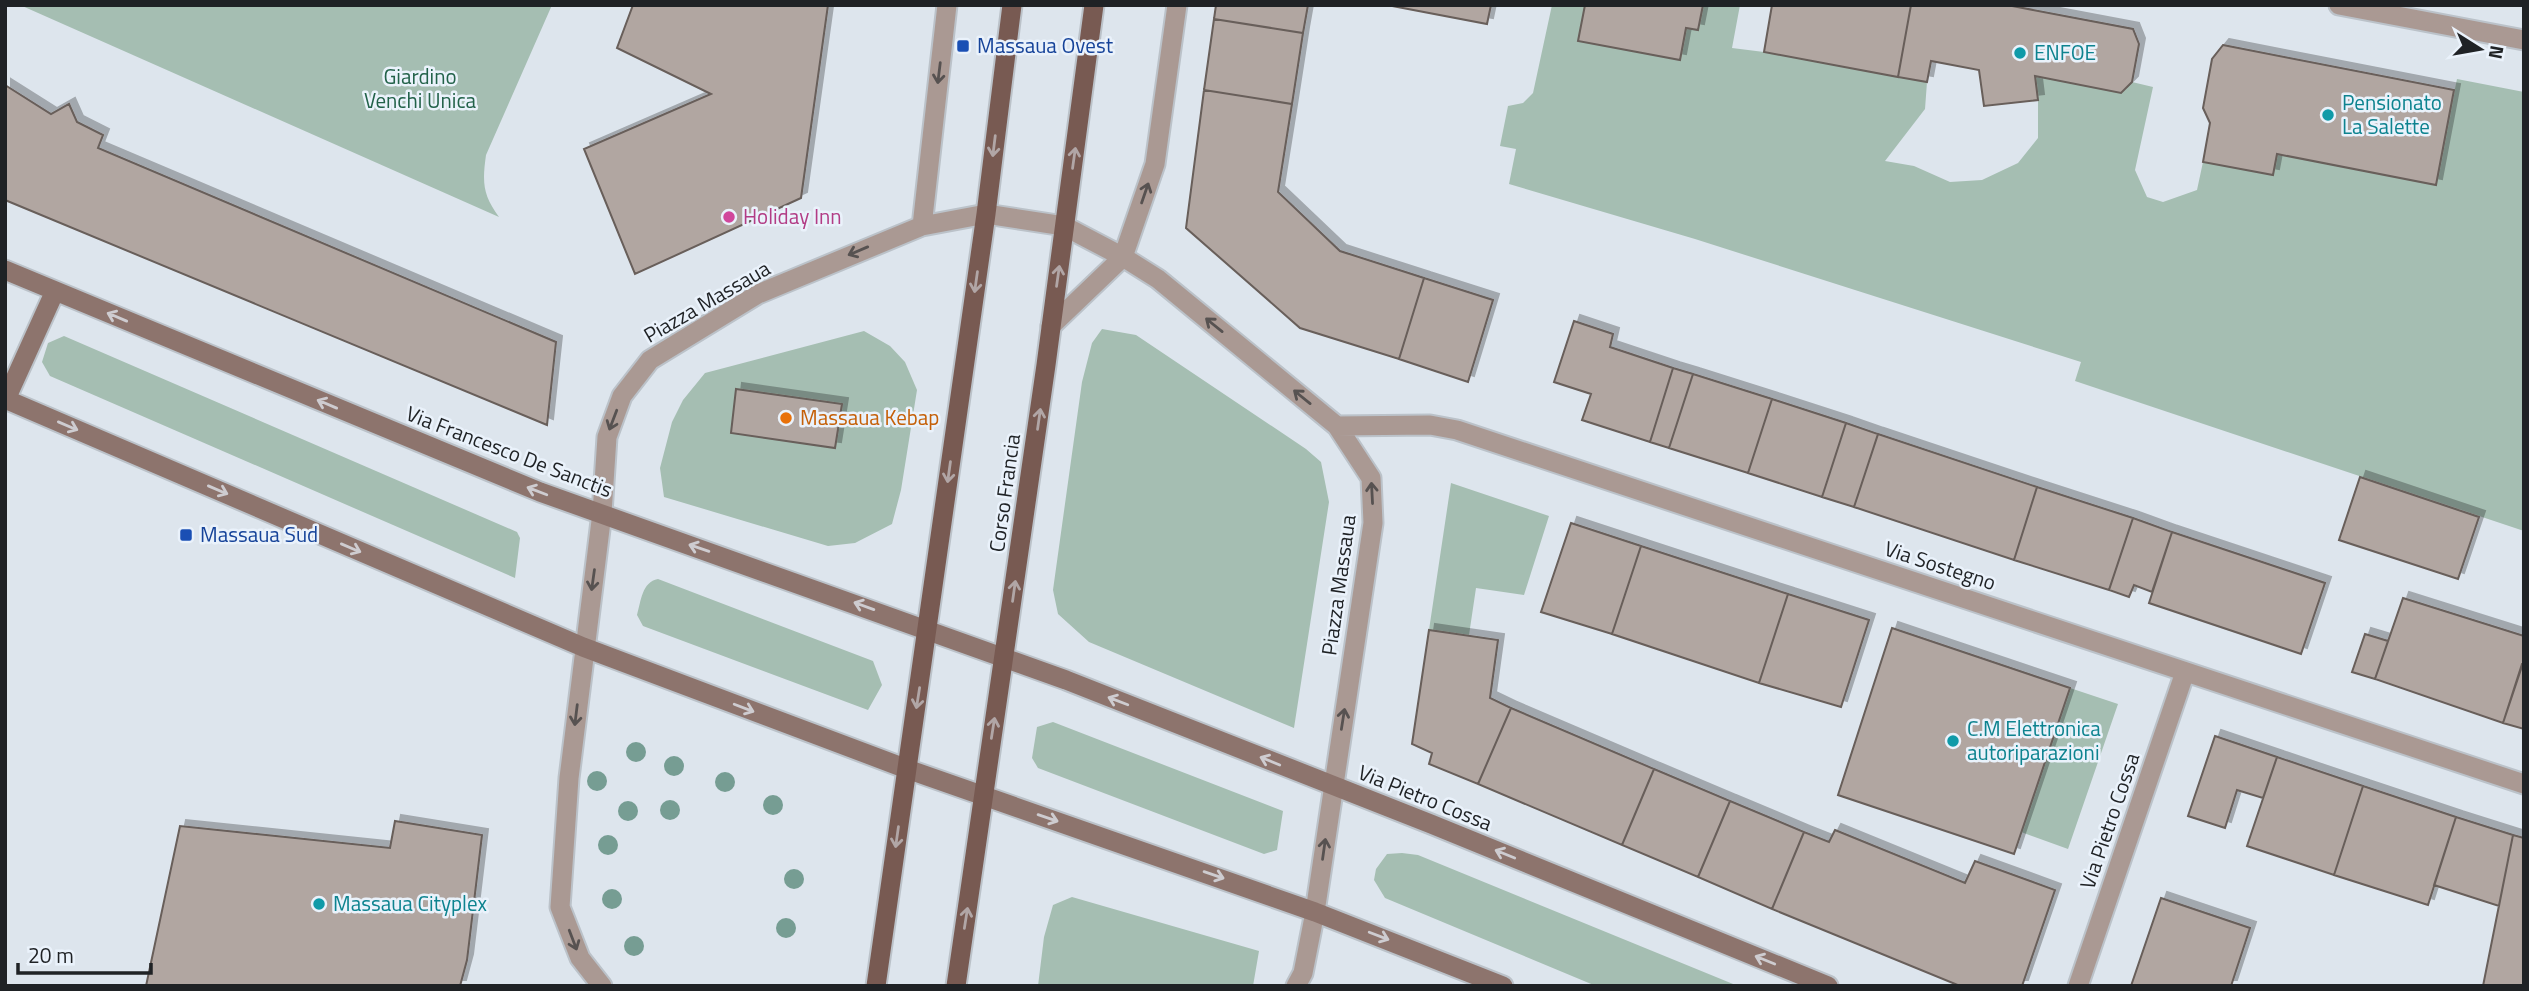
<svg xmlns="http://www.w3.org/2000/svg" width="2529" height="991" font-family="'Titillium Web',sans-serif">
<style>
.green{fill:#a5beb2}
.building{fill:#b1a6a1;stroke:#685e5a;stroke-width:2;filter:url(#shadow)}
.lines{fill:none;stroke-linecap:round;stroke-linejoin:round}
.minor-casing{stroke:#bbc2c9;stroke-width:23}
.secondary-casing{stroke:#bbc2c9;stroke-width:23}
.primary-casing{stroke:#bbc2c9;stroke-width:23}
.minor{stroke:#aa9993;stroke-width:19}
.secondary{stroke:#8d746d;stroke-width:19}
.primary{stroke:#785a52;stroke-width:19}
.tree{fill:#769d93}
.oneway{stroke:#575251}
.oneway2{stroke:#b1a6a6}
.oneway3{stroke:#ceccd0}
.transit-dot{fill:#1a4fb4;stroke:#eaf2fb;stroke-width:2.5}
.culture-dot{fill:#0f9aa8;stroke:#eaf2fb;stroke-width:2.5}
.hotel-dot{fill:#d1479c;stroke:#eaf2fb;stroke-width:2.5}
.food-dot{fill:#e8710a;stroke:#eaf2fb;stroke-width:2.5}
.labels{text-anchor:middle;stroke-width:5;stroke-linejoin:round;paint-order:stroke}
.transit-label{font-size:21px;fill:#164399;stroke:#eaf2fb;text-anchor:start}
.culture-label{font-size:21px;fill:#0d838f;stroke:#eaf2fb;text-anchor:start}
.park-label{font-size:21px;fill:#226249;stroke:#eaf2fb}
.hotel-label{font-size:21px;fill:#b23c85;stroke:#eaf2fb;text-anchor:start}
.street-label{font-size:21px;fill:#1f2225;stroke:#eaf2fb}
.food-label{font-size:21px;fill:#c56008;stroke:#eaf2fb;text-anchor:start}
</style>
<defs>
<filter id="shadow"><feDropShadow dx="6" dy="-6" stdDeviation="0" flood-color="#0004"/></filter>
</defs>
<rect width="100%" height="100%" fill="#dde5ed"/>
<!-- green -->
<path class="green" d="M20,5H552L486,155C482,183 483,195 499,217Z
M1552,5H1740L1732,48L1764,52L1927,82L1925,109L1885,161L1914,166L1950,182L1982,180L2018,163L2038,138V100L2035,76L2121,93L2132,82L2153,87L2135,170L2147,197L2163,202L2197,190L2203,162L2272,175L2277,154L2435,185L2457,79L2524,92V531L2075,381L2081,362L1695,239L1509,184L1516,149L1500,146L1508,106L1523,103L1533,93Z
M1102,329L1136,335L1306,449L1321,462L1329,502L1294,728L1089,642L1058,614L1053,590L1082,382L1092,343Z
M864,331L890,346L905,362L917,390L901,490L892,524L855,543L828,546L664,497L660,468L672,422L683,400L705,373Z
M64,336L517,532L520,538L515,578L50,376L42,362L48,343Z
M1451,483L1549,516L1524,595L1476,588L1469,635L1429,630Z
M658,579L873,661L882,685L868,710L643,626L637,615C641,601 642,582 658,579Z
M2070,688L2118,704L2068,849L2021,832Z
M1053,722L1283,811L1277,850L1264,854L1038,768L1032,758L1037,727Z
M1402,853L1418,855L1738,986H1596L1385,898L1374,880L1376,869L1387,854Z
M1072,897L1259,951L1253,986H1038L1044,937L1053,905Z"/>
<!-- building -->
<path class="building" d="M633,5H828L801,198L635,274L584,149L711,94L617,48Z
M1216,5H1308L1303,33L1214,19Z
M1387,5H1491L1487,24Z
M1585,5H1703L1698,30L1686,28L1680,60L1578,41Z
M1772,5H1911L1898,77L1764,52Z
M1911,5H2007L2133,29L2139,44L2132,82L2121,93L2035,76L2038,100L1984,106L1979,70L1931,61L1927,82L1898,77Z
M1214,19L1303,33L1292,104L1204,90Z
M2223,45L2454,90L2436,185L2277,154L2273,175L2203,162L2210,123L2203,108L2212,59Z
M5,85L51,114L69,104L77,122L103,135L98,148L556,342L547,425L5,200Z
M1204,90L1292,104L1278,192L1340,251L1424,278L1399,359L1300,328L1186,228Z
M1424,278L1493,300L1468,382L1399,359Z
M1574,321L1613,334L1610,347L1673,368L1650,442L1582,420L1591,394L1554,382Z
M1673,368L1693,374L1669,448L1650,442Z
M1693,374L1772,399L1748,473L1669,448Z
M736,389L842,404L835,448L731,433Z
M1772,399L1846,423L1822,497L1748,473Z
M1846,423L1878,434L1854,507L1822,497Z
M1878,434L2037,487L2014,560L1854,507Z
M2360,477L2479,517L2458,579L2339,540Z
M2037,487L2133,518L2109,590L2014,560Z
M2133,518L2172,532L2152,592L2134,585L2129,597L2109,590Z
M1571,523L1641,546L1612,634L1541,612Z
M2172,532L2325,583L2301,654L2149,603Z
M1641,546L1788,594L1759,683L1612,634Z
M1788,594L1869,620L1841,707L1759,683Z
M2403,598L2524,636V660L2503,723L2375,679Z
M1892,628L2070,688L2014,854L1838,795Z
M1429,630L1498,640L1490,698L1511,708L1478,784L1429,764L1432,753L1412,744Z
M2365,634L2388,641L2375,679L2352,672Z
M2522,664H2524V729L2503,723Z
M1511,708L1654,769L1622,845L1478,784Z
M2215,736L2277,757L2263,798L2237,790L2225,828L2188,816Z
M2277,757L2363,786L2334,875L2247,846Z
M1654,769L1730,801L1698,877L1622,845Z
M2363,786L2456,817L2428,905L2334,875Z
M1730,801L1804,832L1772,909L1698,877Z
M2456,817L2513,835L2499,906L2434,885Z
M395,821L482,835L467,960L460,986H146L180,826L390,848Z
M1835,830L1965,883L1975,861L2055,890L2022,986H1960L1772,909L1804,832L1829,842Z
M2513,835L2524,838V986H2483Z
M2161,898L2250,928L2231,986H2131Z"/>
<g class="lines">
<defs>
<path id="minor" d="M2339,5L2524,40
M922,226L947,5
M1051,326L1123,257L1155,164L1177,5
M1337,426L1430,425L1457,430L2524,784
M602,986L580,958L560,907L569,778L602,513L607,437L622,396L650,360L758,294L922,226L986,214L1064,226L1123,257L1158,279L1337,426L1371,478L1373,523L1315,912L1303,973L1296,986
M2078,986L2185,672"/>
<path id="secondary" d="M5,270L540,492L1066,680L1431,824L1828,986
M5,399L583,647L907,769L1315,912L1503,986
M6,399L55,291"/>
<path id="primary" d="M876,986L986,214L1012,5
M956,986L1046,365L1094,5"/>
</defs>
<!-- minor casing -->
<use href="#minor" class="minor-casing"/>
<!-- secondary casing -->
<use href="#secondary" class="secondary-casing"/>
<!-- primary casing -->
<use href="#primary" class="primary-casing"/>
<!-- minor -->
<use href="#minor" class="minor"/>
<!-- secondary -->
<use href="#secondary" class="secondary"/>
<!-- primary -->
<use href="#primary" class="primary"/>
</g>
<!-- trees -->
<g class="tree">
<circle cx="636" cy="752" r="10"/>
<circle cx="674" cy="766" r="10"/>
<circle cx="597" cy="781" r="10"/>
<circle cx="725" cy="782" r="10"/>
<circle cx="773" cy="805" r="10"/>
<circle cx="670" cy="810" r="10"/>
<circle cx="628" cy="811" r="10"/>
<circle cx="608" cy="845" r="10"/>
<circle cx="794" cy="879" r="10"/>
<circle cx="612" cy="899" r="10"/>
<circle cx="786" cy="928" r="10"/>
<circle cx="634" cy="946" r="10"/>
</g>
<!-- one-way arrows -->
<defs><path id="oneway-shaft" d="M-6 0H5M1.5-3L5.5 0L1.5 3" fill="none" stroke-width="1.6" stroke-linecap="round" stroke-linejoin="round" transform="scale(1.75)"/></defs>
<g class="oneway">
<use href="#oneway-shaft" transform="translate(939 73) rotate(97)"/>
<use href="#oneway-shaft" transform="translate(1145 193) rotate(-71)"/>
<use href="#oneway-shaft" transform="translate(858 251) rotate(157)"/>
<use href="#oneway-shaft" transform="translate(1214 325) rotate(-141)"/>
<use href="#oneway-shaft" transform="translate(1302 397) rotate(-141)"/>
<use href="#oneway-shaft" transform="translate(613 420) rotate(111)"/>
<use href="#oneway-shaft" transform="translate(1372 493) rotate(-93)"/>
<use href="#oneway-shaft" transform="translate(593 580) rotate(98)"/>
<use href="#oneway-shaft" transform="translate(576 715) rotate(97)"/>
<use href="#oneway-shaft" transform="translate(1343 719) rotate(-81)"/>
<use href="#oneway-shaft" transform="translate(1324 849) rotate(-82)"/>
<use href="#oneway-shaft" transform="translate(573 940) rotate(69)"/>
</g>
<g class="oneway2">
<use href="#oneway-shaft" transform="translate(994 146) rotate(97)"/>
<use href="#oneway-shaft" transform="translate(1074 158) rotate(-82)"/>
<use href="#oneway-shaft" transform="translate(1058 276) rotate(-82)"/>
<use href="#oneway-shaft" transform="translate(976 282) rotate(98)"/>
<use href="#oneway-shaft" transform="translate(1039 419) rotate(-82)"/>
<use href="#oneway-shaft" transform="translate(949 472) rotate(98)"/>
<use href="#oneway-shaft" transform="translate(1014 591) rotate(-82)"/>
<use href="#oneway-shaft" transform="translate(918 698) rotate(99)"/>
<use href="#oneway-shaft" transform="translate(993 728) rotate(-81)"/>
<use href="#oneway-shaft" transform="translate(897 837) rotate(98)"/>
<use href="#oneway-shaft" transform="translate(966 918) rotate(-81)"/>
</g>
<g class="oneway3">
<use href="#oneway-shaft" transform="translate(117 317) rotate(-157)"/>
<use href="#oneway-shaft" transform="translate(327 404) rotate(-157)"/>
<use href="#oneway-shaft" transform="translate(68 426) rotate(23)"/>
<use href="#oneway-shaft" transform="translate(218 490) rotate(23)"/>
<use href="#oneway-shaft" transform="translate(537 491) rotate(-159)"/>
<use href="#oneway-shaft" transform="translate(351 548) rotate(23)"/>
<use href="#oneway-shaft" transform="translate(699 548) rotate(-161)"/>
<use href="#oneway-shaft" transform="translate(864 606) rotate(-160)"/>
<use href="#oneway-shaft" transform="translate(1118 701) rotate(-159)"/>
<use href="#oneway-shaft" transform="translate(744 708) rotate(21)"/>
<use href="#oneway-shaft" transform="translate(1270 761) rotate(-158)"/>
<use href="#oneway-shaft" transform="translate(1048 818) rotate(19)"/>
<use href="#oneway-shaft" transform="translate(1505 854) rotate(-158)"/>
<use href="#oneway-shaft" transform="translate(1214 875) rotate(19)"/>
<use href="#oneway-shaft" transform="translate(1379 936) rotate(21)"/>
<use href="#oneway-shaft" transform="translate(1765 960) rotate(-158)"/>
</g>
<!-- markers -->
<g class="transit-dot">
<rect x="956" y="39" width="14" height="14" rx="3.5"/>
<rect x="179" y="528" width="14" height="14" rx="3.5"/>
</g>
<g class="culture-dot">
<circle cx="2020" cy="53" r="7"/>
<circle cx="2328" cy="115" r="7"/>
<circle cx="1953" cy="741" r="7"/>
<circle cx="319" cy="904" r="7"/>
</g>
<circle class="hotel-dot" cx="729" cy="217" r="7"/>
<circle class="food-dot" cx="786" cy="418" r="7"/>
<g class="labels">
<!-- transit labels -->
<g class="transit-label">
<text x="977" y="53">Massaua Ovest</text>
<text x="200" y="542">Massaua Sud</text>
</g>
<!-- culture labels -->
<g class="culture-label">
<text x="2034" y="60">ENFOE</text>
<text x="2342" y="110">Pensionato<tspan x="2342" dy="24">La Salette</tspan></text>
<text x="1967" y="736">C.M Elettronica<tspan x="1967" dy="24">autoriparazioni</tspan></text>
<text x="333" y="911">Massaua Cityplex</text>
</g>
<!-- park labels -->
<g class="park-label">
<text x="420" y="84">Giardino<tspan x="420" dy="24">Venchi Unica</tspan></text>
</g>
<!-- hotel labels -->
<g class="hotel-label">
<text x="743" y="224">Holiday Inn</text>
</g>
<!-- street labels -->
<g class="street-label">
<text transform="translate(707 302) rotate(-30)" y="7">Piazza Massaua</text>
<text transform="translate(509 452) rotate(21)" y="7">Via Francesco De Sanctis</text>
<text transform="translate(1005 493) rotate(-82)" y="7">Corso Francia</text>
<text transform="translate(1940 566) rotate(18)" y="7">Via Sostegno</text>
<text transform="translate(1339 585) rotate(-82)" y="7">Piazza Massaua</text>
<text transform="translate(1425 798) rotate(22)" y="7">Via Pietro Cossa</text>
<text transform="translate(2110 821) rotate(-71)" y="7">Via Pietro Cossa</text>
</g>
<!-- food labels -->
<g class="food-label">
<text x="800" y="425">Massaua Kebap</text>
</g>
</g>
<!-- border -->
<rect width="2529" height="991" fill="none" stroke="#1f2225" stroke-width="14"/>
<!-- north arrow -->
<g transform="translate(2480 49) rotate(101)" stroke="#eaf2fb" stroke-width="5" paint-order="stroke">
<path d="M0-5L12 26L0 18L-12 26Z" fill="#1f2225"/>
<text y="-10" font-size="19" font-weight="bold" text-anchor="middle" fill="#1f2225">N</text>
</g>
<!-- scale -->
<path d="M18 963v10h133v-10" fill="none" stroke="#1f2225" stroke-width="3.5"/>
<text x="28" y="963" font-size="21" fill="#1f2225" stroke="#eaf2fb" stroke-width="5" paint-order="stroke">20 m</text>
</svg>
